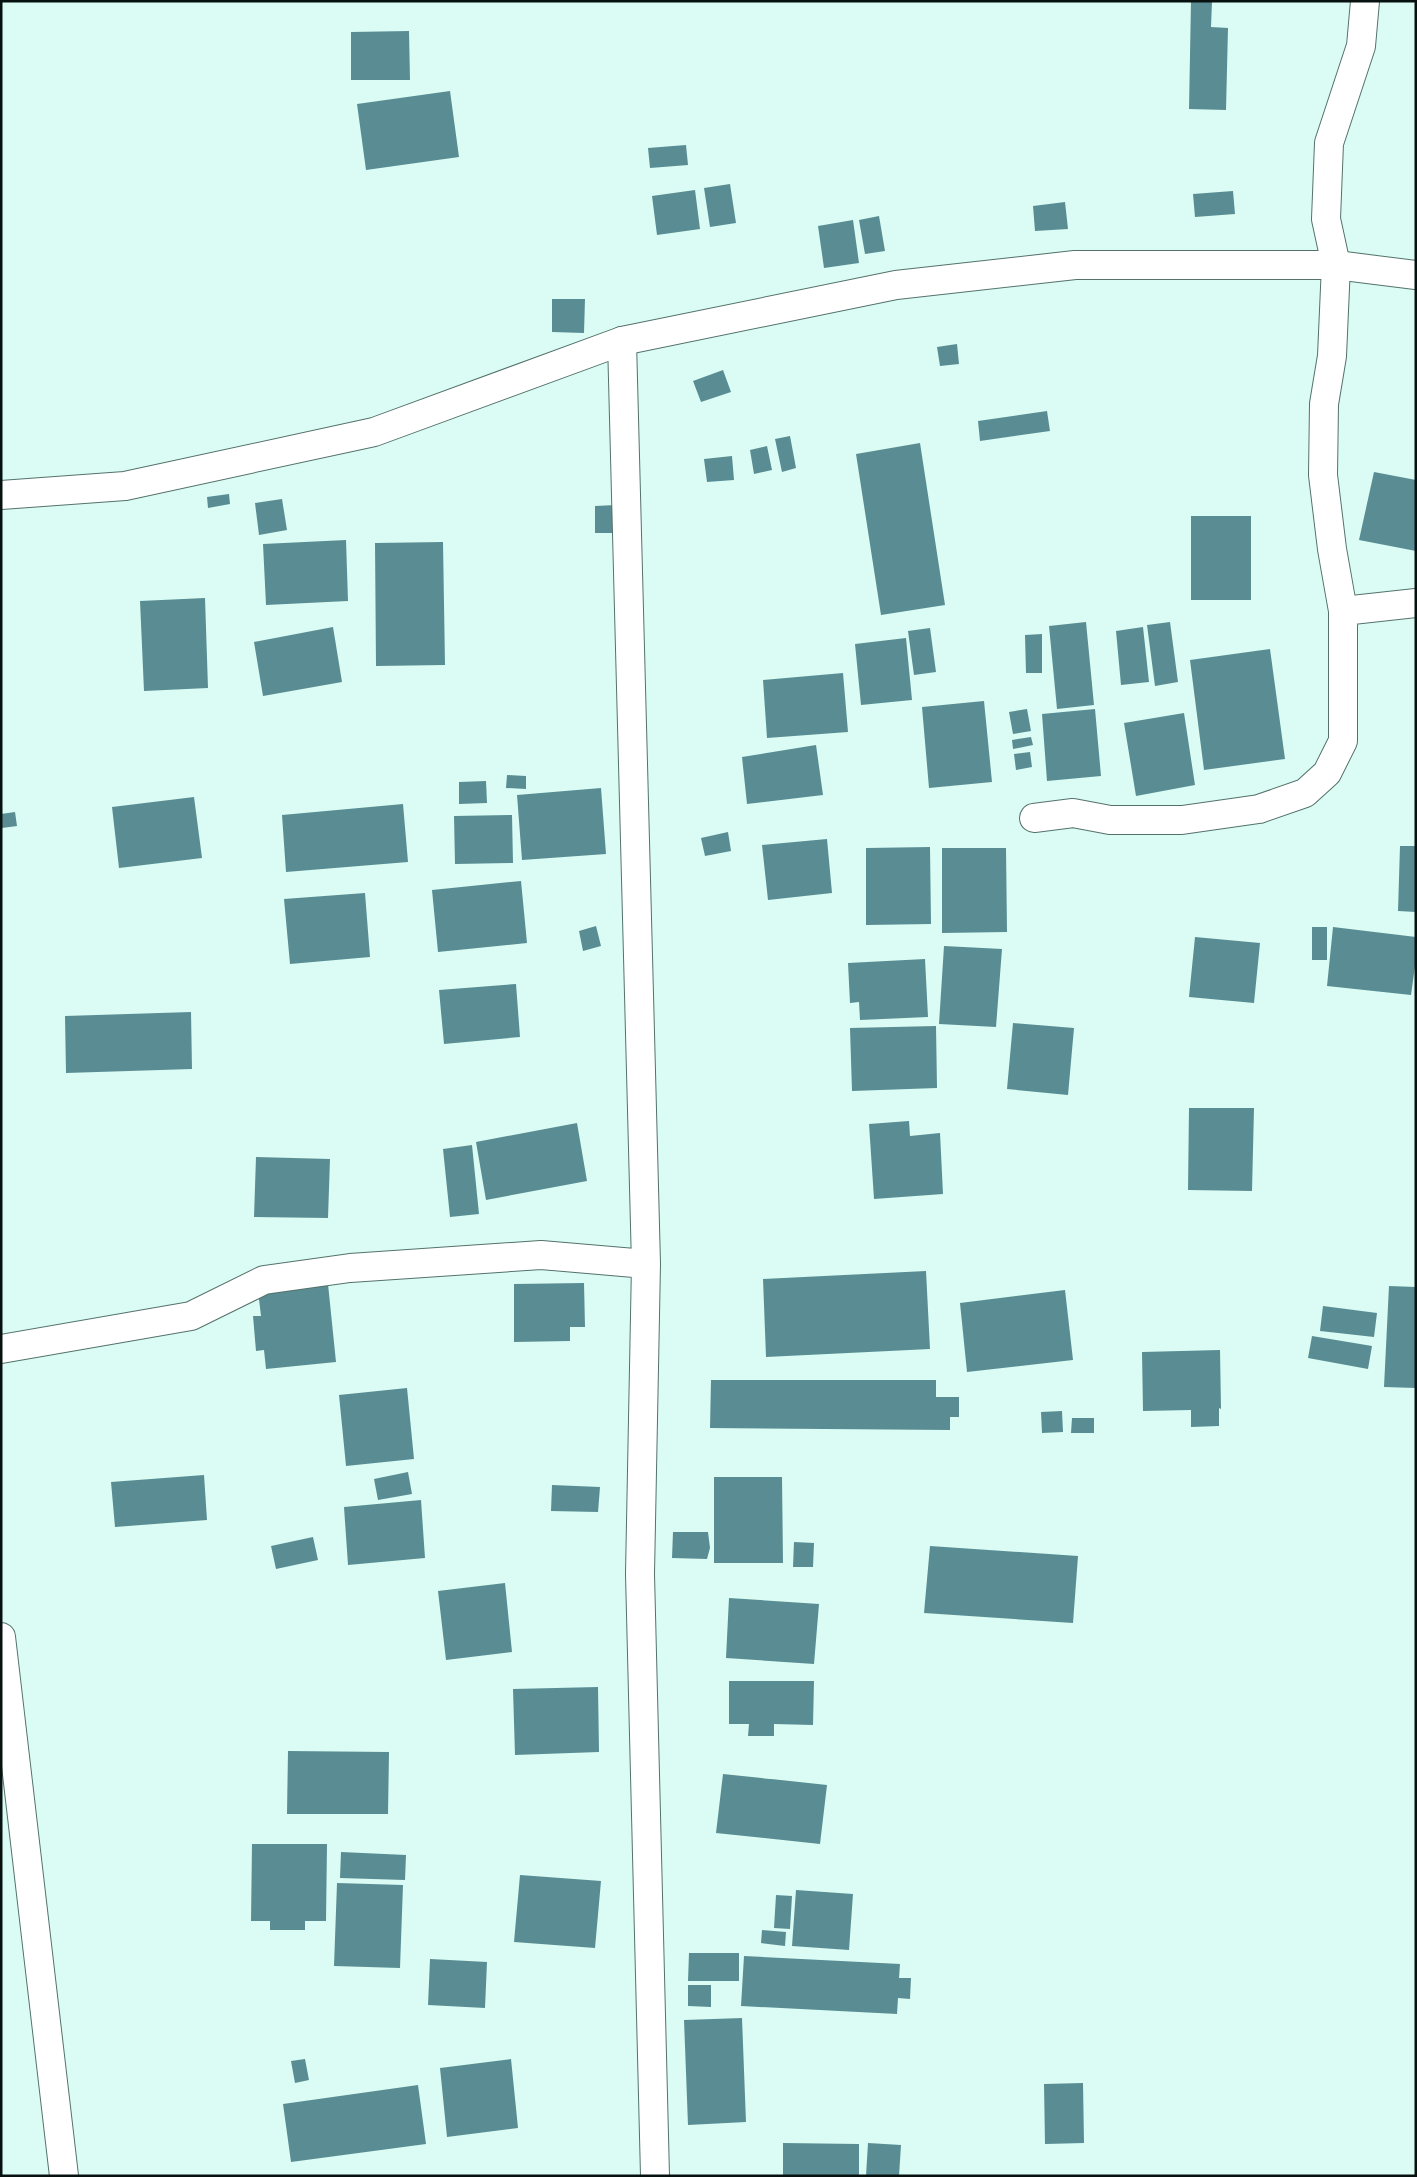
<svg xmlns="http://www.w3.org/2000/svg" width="1417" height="2177" font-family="'Source Sans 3',sans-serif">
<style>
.building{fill:#598d93}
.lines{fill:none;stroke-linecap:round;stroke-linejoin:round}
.minor-casing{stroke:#54726b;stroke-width:30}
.major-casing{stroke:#54726b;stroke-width:30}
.minor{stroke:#fff;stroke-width:28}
.major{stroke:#fff;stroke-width:28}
</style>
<rect width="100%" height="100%" fill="#dafcf4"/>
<!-- building -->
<path class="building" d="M1191,1L1212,2L1211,27L1228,28L1226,110L1189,109Z
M409,31L410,80H351V32Z
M450,91L459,157L366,170L357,104Z
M686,145L688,165L650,168L648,148Z
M730,184L736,223L710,227L704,188Z
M695,190L700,229L657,235L652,196Z
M1233,191L1235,214L1195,217L1193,194Z
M1065,202L1068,229L1035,231L1033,206Z
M879,216L885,251L865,254L859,220Z
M853,220L859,263L824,268L818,226Z
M552,299H585L584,333L552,332Z
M957,344L959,364L940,366L937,347Z
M723,370L731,392L701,402L693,381Z
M1047,411L1050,431L980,441L978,421Z
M790,436L796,468L782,472L775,439Z
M920,443L945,605L881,615L856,454Z
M767,446L772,470L754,474L750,450Z
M732,456L734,480L707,482L704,459Z
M1374,472L1416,480V551L1359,540Z
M229,494L230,504L208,508L207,497Z
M282,499L287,530L259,535L255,503Z
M616,505L615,533H595V506Z
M1191,516H1251V600H1191Z
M346,540L348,601L266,605L263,544Z
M443,542L445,665L376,666L375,543Z
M205,598L208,688L144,691L140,601Z
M1086,622L1094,705L1057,709L1049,626Z
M1170,622L1178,682L1155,686L1147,625Z
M333,627L342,682L263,696L254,642Z
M1143,627L1149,682L1121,685L1116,631Z
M930,628L936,672L914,675L908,631Z
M1042,634V673H1026L1025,635Z
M906,638L912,700L861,705L855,644Z
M1270,649L1285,759L1204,770L1190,660Z
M843,673L848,732L767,738L763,680Z
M984,701L992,782L929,788L922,707Z
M1027,709L1031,731L1013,734L1009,712Z
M1095,709L1101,776L1047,781L1042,714Z
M1184,713L1195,785L1136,796L1124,723Z
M1031,737L1033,745L1013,749L1012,740Z
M816,745L823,795L747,804L742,757Z
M1030,752L1032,767L1016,770L1014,754Z
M507,775L526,776V789L506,788Z
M486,781L487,803L459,804V782Z
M601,788L606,854L522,860L517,795Z
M194,797L202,858L119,868L112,807Z
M403,804L408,862L286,872L282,815Z
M15,812L17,826L2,828L1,814Z
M512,815L513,863L455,864L454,816Z
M728,832L731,851L705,856L701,838Z
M827,839L832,893L768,900L762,845Z
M1400,846H1416V912L1398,911Z
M930,847L931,924L866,925V848Z
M942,848H1006L1007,932L942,933Z
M521,881L527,943L438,952L432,890Z
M365,893L370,957L290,964L284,899Z
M596,926L601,946L583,951L579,931Z
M1312,927H1327V960H1312Z
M1333,927L1416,937V959L1411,995L1327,986Z
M1195,937L1260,943L1254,1003L1189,997Z
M944,946L1002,949L996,1027L939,1024Z
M925,959L928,1017L860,1020L859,1002L850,1003L848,963Z
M516,984L520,1037L444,1044L439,990Z
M191,1012L192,1069L66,1073L65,1016Z
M1013,1023L1074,1028L1068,1095L1007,1089Z
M936,1026L937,1088L852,1091L850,1028Z
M1189,1108H1254L1252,1191L1188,1190Z
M909,1121L910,1136L940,1133L943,1194L874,1199L869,1124Z
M577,1123L587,1181L486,1200L476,1142Z
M472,1145L479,1214L450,1217L443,1149Z
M256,1157L330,1159L328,1218L254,1217Z
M926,1271L930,1349L766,1357L763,1279Z
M584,1283L585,1327H570V1341L514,1342V1284Z
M328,1284L336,1362L266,1369L264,1350L256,1351L253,1316H261L258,1291Z
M1389,1286L1416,1287V1388L1384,1387Z
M1065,1290L1073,1360L967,1372L960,1303Z
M1323,1306L1377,1313L1374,1337L1320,1331Z
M1312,1336L1372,1346L1368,1369L1308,1358Z
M1220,1350L1221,1409L1219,1408V1426L1191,1427V1410L1143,1411L1142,1352Z
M711,1380H936V1397H959V1417H950V1430L710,1428Z
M407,1388L414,1459L346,1466L339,1395Z
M1062,1411L1063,1432L1042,1433L1041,1412Z
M1072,1418H1094V1433H1071Z
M408,1472L412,1494L378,1500L374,1479Z
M204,1475L207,1520L115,1527L111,1482Z
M714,1477H782L783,1563H714Z
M552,1485L600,1487L598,1512L551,1511Z
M421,1500L425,1558L348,1565L344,1507Z
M673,1532H708L710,1548L707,1559L672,1558Z
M313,1537L318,1560L276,1569L271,1546Z
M794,1542L814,1543L813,1567H793Z
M930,1546L1078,1556L1073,1623L924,1613Z
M505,1583L512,1652L446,1660L438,1591Z
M729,1598L819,1604L814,1664L726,1658Z
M729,1681H814L813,1725L774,1724V1736H748L749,1724H729Z
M598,1687L599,1752L515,1755L513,1689Z
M288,1751L389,1752L388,1814H287Z
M723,1774L827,1785L820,1844L716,1833Z
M252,1844H327L326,1921H305V1930H270V1921H251Z
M341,1852L406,1855L405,1880L340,1878Z
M520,1875L601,1881L595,1948L514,1942Z
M337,1883L403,1885L400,1968L334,1966Z
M796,1890L853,1894L849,1950L792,1946Z
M776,1895L792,1896L790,1929L774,1928Z
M762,1930L786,1932L785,1946L761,1943Z
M689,1953H739V1981H688Z
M744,1956L900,1964L899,1978H911L910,1999L898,1998L897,2014L741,2006Z
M430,1959L487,1962L485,2008L428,2005Z
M688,1985H711V2007L688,2006Z
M742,2018L746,2122L688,2125L684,2020Z
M305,2059L309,2080L295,2083L291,2061Z
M511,2059L518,2128L447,2137L440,2068Z
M1083,2083L1084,2143L1045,2144L1044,2084Z
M418,2085L426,2144L291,2162L283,2104Z
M783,2143L859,2144V2176H783Z
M868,2143L901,2145L899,2176H866Z"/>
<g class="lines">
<defs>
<path id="minor" d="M622,341L646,1264L640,1574L655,2176
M1343,611L1416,603
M1034,818L1073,813L1110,820H1182L1259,809L1305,793L1327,773L1343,741V611L1332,549L1323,475L1324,404L1332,356L1336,265L1326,219L1329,143L1361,46L1365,1
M1,1349L191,1316L264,1280L350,1268L541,1255L646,1264
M1,1637L64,2176"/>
<path id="major" d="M1,495L125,486L374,432L622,341L896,285L1075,265H1336L1416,275"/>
</defs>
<!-- minor casing -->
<use href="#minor" class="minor-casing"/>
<!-- major casing -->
<use href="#major" class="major-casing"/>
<!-- minor -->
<use href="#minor" class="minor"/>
<!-- major -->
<use href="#major" class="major"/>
</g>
<!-- border -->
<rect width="1417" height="2177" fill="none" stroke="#071210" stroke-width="5"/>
</svg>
